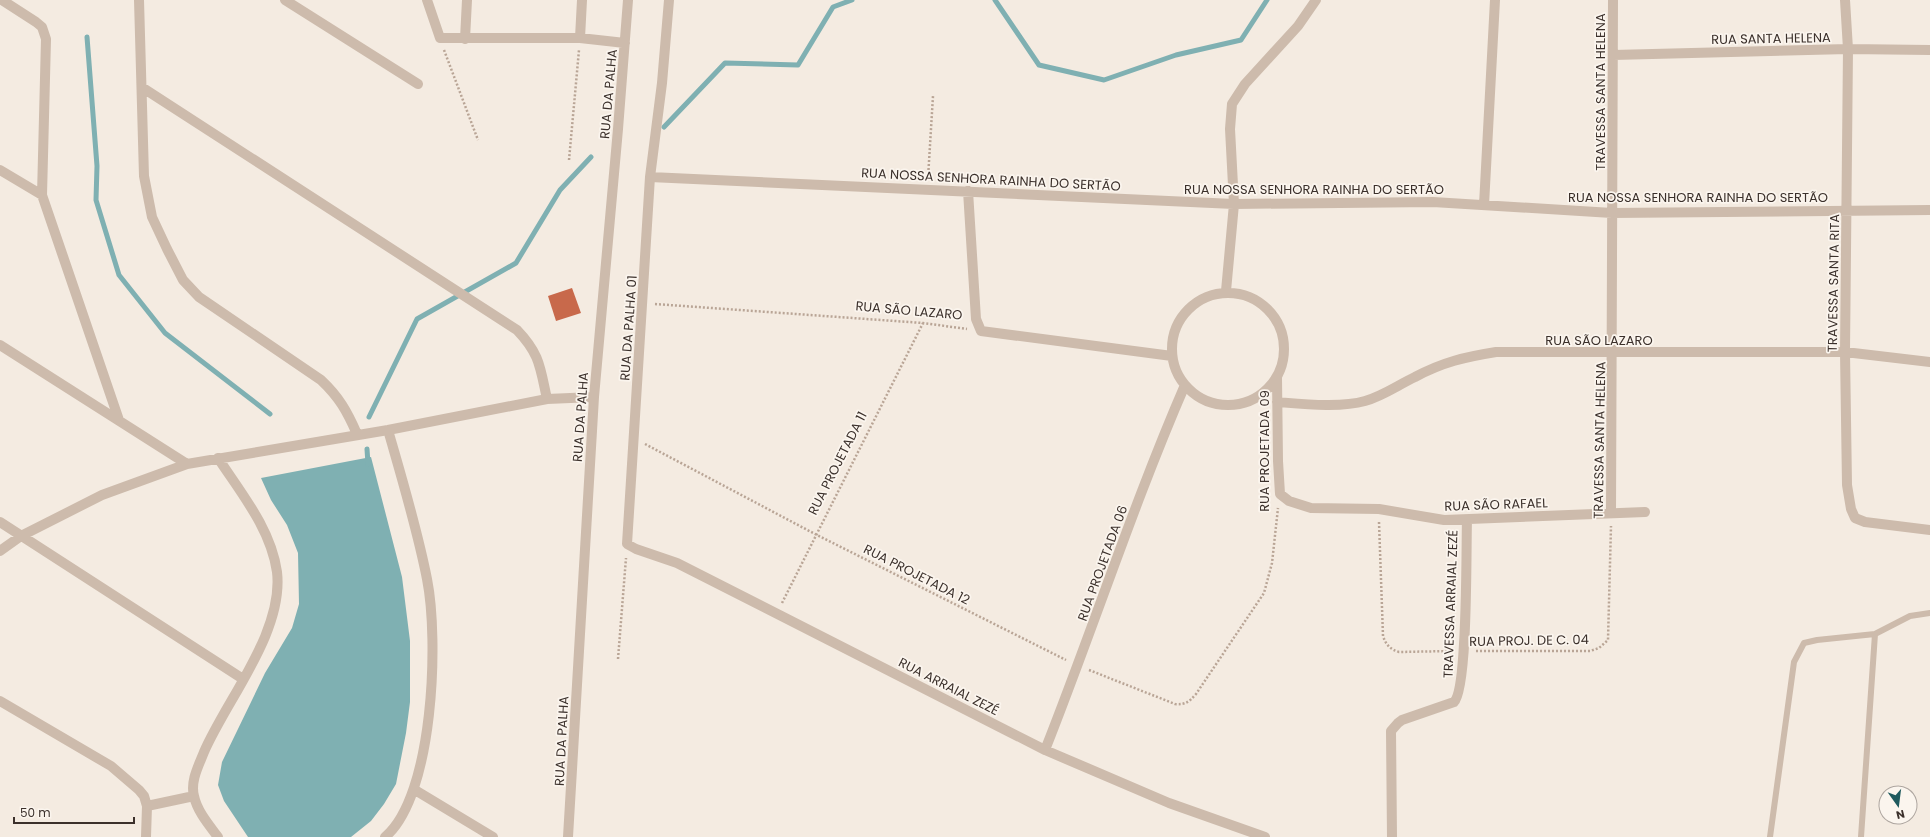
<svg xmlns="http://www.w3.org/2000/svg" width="1930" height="837" font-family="Poppins,sans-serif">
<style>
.water{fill:#7fb0b2}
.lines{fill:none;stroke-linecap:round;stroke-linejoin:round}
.stream{stroke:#7fb0b2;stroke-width:5}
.building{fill:#c8694b}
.path{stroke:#b9a596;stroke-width:2.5;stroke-dasharray:2 2;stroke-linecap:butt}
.service{stroke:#cdbbac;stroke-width:6}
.minor{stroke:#cdbbac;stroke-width:10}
.labels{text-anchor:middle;stroke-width:3.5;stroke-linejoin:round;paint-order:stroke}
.street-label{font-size:13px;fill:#3b302b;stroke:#fbf5ee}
</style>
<rect width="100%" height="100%" fill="#f4ebe1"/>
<!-- water -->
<path class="water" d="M371,457L402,577L410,641V702L406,733L396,784L384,804L371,821L351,837H248L224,801L218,785L222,762L265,673L292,628L299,604L298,553L287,525L271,500L261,478Z"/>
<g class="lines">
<!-- stream -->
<path class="stream" d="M995,0L1039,65L1104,80L1176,55L1241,40L1267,0
M87,37L97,166L96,200L119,275L165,333L270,414
M664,127L725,63L798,65L833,7L852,0
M369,417L417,319L516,263L560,190L591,157
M367,449L368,464"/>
</g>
<!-- building -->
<path class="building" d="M572,288L581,313L556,321L548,296Z"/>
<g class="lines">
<!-- path -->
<path class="path" d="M444,50L478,140
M569,160L579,50
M928,178L933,96
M655,304L923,323L967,329
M645,444L815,534L1066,660
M1379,522L1383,636C1386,645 1390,649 1399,652L1451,651
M782,603L923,323
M1476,651H1590L1599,648L1608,640L1611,526
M618,659L626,558
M1089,670L1175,704C1185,705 1189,702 1196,694L1264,593L1272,563L1278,508"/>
<!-- service -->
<path class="service" d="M1770,837L1794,662L1804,643L1817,640L1875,634L1910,616L1930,613
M1861,837L1875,634"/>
<!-- minor -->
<path class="minor" d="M2,0L36,22L42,27L46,39L42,195L119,420
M139,0L144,176L152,217L167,249L183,280L199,297L321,380C339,397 347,411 357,434
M285,0L418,84
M427,0L440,38H580L625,43
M669,0L662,83L650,177L627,544L636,549L677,563L1045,750L1169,803L1265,837
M1845,0L1848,49L1845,352L1847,485L1851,509L1855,518L1865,522L1930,530
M580,38L582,0
M465,39L467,0
M1613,55L1848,49L1930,50
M143,88L517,330C540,354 540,367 547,399
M0,170L42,195
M650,177L1234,204L1433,202L1612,213L1930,210
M968,191L976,319L981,331L1172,356
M1484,205L1495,0
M1226,291L1234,204L1230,129L1232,104L1245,84L1298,26L1316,0
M1172 349a56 56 0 1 1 112 0a56 56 0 1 1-112 0Z
M0,345L187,464
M1277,378L1278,461L1280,494L1289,501L1311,508L1379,509L1444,520L1645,512
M1277,402C1303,404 1341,408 1365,401C1383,396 1398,385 1415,377C1443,362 1465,357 1496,352H1845L1930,362
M218,458C241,493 271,529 277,572C284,632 227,699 204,752C199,765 190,781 194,796C197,811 209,825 218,837
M1611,512L1613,0
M0,522L243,679
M0,551L21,536L102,495L187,464L388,430L547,399L594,397
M0,701L111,766L139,790L144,796L147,806L146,837
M1045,750C1093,629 1133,505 1185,385
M415,790L493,837
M147,806L194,796
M385,837C434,796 439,639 427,579C417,528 402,479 388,430
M568,837L594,397L618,129L628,0
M1392,837L1391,731L1398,723L1402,720L1454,702C1468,689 1466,547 1467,520"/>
</g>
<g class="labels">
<!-- street labels -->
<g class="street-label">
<text transform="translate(1771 38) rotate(-1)" y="5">RUA SANTA HELENA</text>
<text transform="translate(1600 92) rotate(-90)" y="5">TRAVESSA SANTA HELENA</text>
<text transform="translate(608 94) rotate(-85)" y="5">RUA DA PALHA</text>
<text transform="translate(991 179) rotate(3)" y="5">RUA NOSSA SENHORA RAINHA DO SERTÃO</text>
<text x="1314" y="194">RUA NOSSA SENHORA RAINHA DO SERTÃO</text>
<text x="1698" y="202">RUA NOSSA SENHORA RAINHA DO SERTÃO</text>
<text transform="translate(1833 283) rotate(-89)" y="5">TRAVESSA SANTA RITA</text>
<text transform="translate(909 310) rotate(5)" y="5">RUA SÃO LAZARO</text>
<text transform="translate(628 328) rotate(-86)" y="5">RUA DA PALHA 01</text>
<text x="1599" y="345">RUA SÃO LAZARO</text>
<text transform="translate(580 417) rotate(-86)" y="5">RUA DA PALHA</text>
<text transform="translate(1599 440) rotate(-89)" y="5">TRAVESSA SANTA HELENA</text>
<text transform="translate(1264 451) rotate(-90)" y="5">RUA PROJETADA 09</text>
<text transform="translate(837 463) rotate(-63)" y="5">RUA PROJETADA 11</text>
<text transform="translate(1496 504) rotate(-2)" y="5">RUA SÃO RAFAEL</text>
<text transform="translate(1102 563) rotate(-70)" y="5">RUA PROJETADA 06</text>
<text transform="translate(917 574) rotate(27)" y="5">RUA PROJETADA 12</text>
<text transform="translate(1450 604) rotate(-88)" y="5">TRAVESSA ARRAIAL ZEZÉ</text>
<text transform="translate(1529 640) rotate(-1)" y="5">RUA PROJ. DE C. 04</text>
<text transform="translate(949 686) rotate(27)" y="5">RUA ARRAIAL ZEZÉ</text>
<text transform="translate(561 741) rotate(-87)" y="5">RUA DA PALHA</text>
</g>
</g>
<!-- north arrow -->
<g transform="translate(1898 805) rotate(166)"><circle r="19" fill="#fbf5ee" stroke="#aea6a0"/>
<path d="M0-3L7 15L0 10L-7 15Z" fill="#1f5a5e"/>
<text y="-6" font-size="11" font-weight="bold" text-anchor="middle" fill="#3b302b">N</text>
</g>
<!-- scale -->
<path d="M14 817v6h120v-6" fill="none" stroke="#3b302b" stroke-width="2"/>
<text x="20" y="817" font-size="12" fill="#3b302b" stroke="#fbf5ee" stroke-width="3" paint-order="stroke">50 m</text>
</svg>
